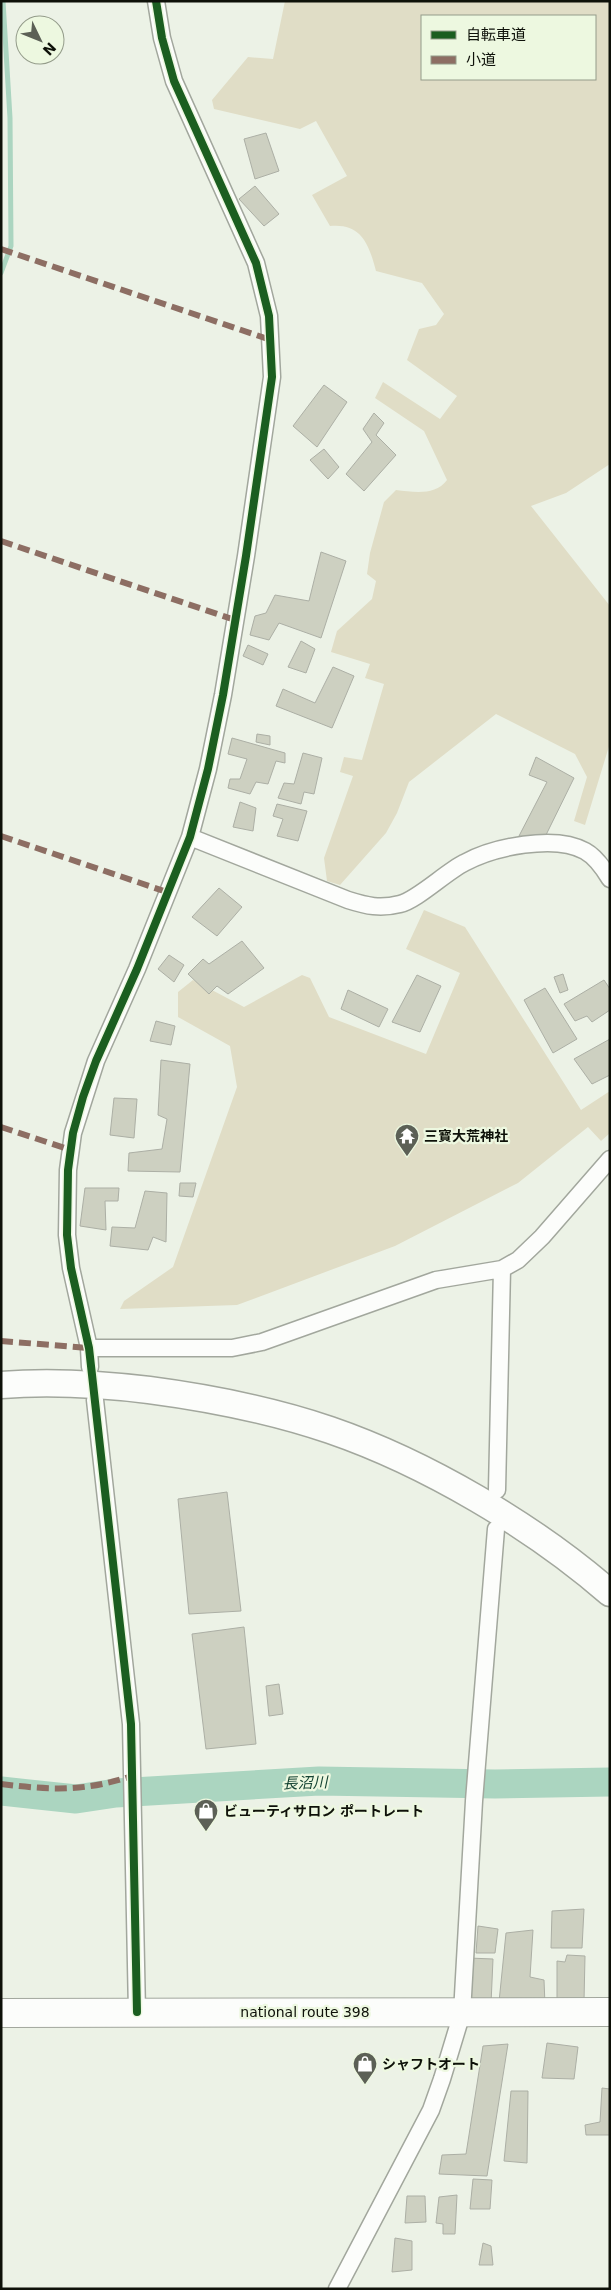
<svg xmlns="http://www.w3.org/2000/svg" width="611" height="2290" font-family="'DejaVu Sans','Noto Sans JP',sans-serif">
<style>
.green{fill:#e0ddc6;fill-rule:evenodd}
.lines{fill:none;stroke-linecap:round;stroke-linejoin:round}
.stream{stroke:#abd5c0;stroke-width:5}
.river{stroke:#abd5c0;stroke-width:29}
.building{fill:#cdd0c1;stroke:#acafa5}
.street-casing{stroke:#a2a79d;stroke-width:19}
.primary-casing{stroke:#a2a79d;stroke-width:29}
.highway-casing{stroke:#a2a79d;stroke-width:30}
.street{stroke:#fcfdfb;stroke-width:16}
.primary{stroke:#fcfdfb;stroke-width:26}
.highway{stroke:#fcfdfb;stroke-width:28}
.quiet{stroke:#8d6e63;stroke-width:6;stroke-dasharray:12 6;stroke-linecap:butt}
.cycleway-casing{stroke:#edf8e0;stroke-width:11}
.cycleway{stroke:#1b5e20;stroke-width:8}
.labels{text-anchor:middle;stroke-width:4.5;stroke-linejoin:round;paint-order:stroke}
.poi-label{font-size:14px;font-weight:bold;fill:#0e1109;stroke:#edf8e0;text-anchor:start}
.street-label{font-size:14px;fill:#0e1109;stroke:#edf8e0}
.water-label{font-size:15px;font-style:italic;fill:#154433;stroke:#edf8e0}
</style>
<rect width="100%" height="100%" fill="#ecf2e6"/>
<!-- green -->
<path class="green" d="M285,1H610V464L566,493L531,506L610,606V743L585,825L574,821L587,777L575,754L496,714L409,782L397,813L386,833L340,885L327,881L324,858L353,776L340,772L344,757L362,760L384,684L365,678L370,664L331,652L337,631L372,599L376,581L367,574L370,553L384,502L396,490C414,492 435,496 447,480L424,431L375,398L383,382L440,419L457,396L407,360L419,329L436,325L444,314L422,283L376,271C369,245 362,223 330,226L312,195L347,176L316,121L300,129L214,109L212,100L248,57L273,59ZM422,16H595V79H422Z
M424,910L465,927L581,1110L610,1091V1133L601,1141L588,1127L518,1183L395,1246L237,1305L120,1309L124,1301L173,1267L237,1087L230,1046L178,1017V992L193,980L244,1007L302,975L310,978L329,1017L426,1054L460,973L406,949Z"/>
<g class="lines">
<!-- stream -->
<path class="stream" d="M1,273L11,246L10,118L3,1"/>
<!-- river -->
<path class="river" d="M1,1791L76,1799L116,1793L319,1781L495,1784L610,1782"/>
</g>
<!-- building -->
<path class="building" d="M266,133L279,171L255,179L244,139Z
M255,186L279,214L264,226L239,199Z
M324,385L347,402L317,447L293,426Z
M374,413L384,423L376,435L396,455L364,491L346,474L372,442L363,429Z
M324,449L339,467L328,479L310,460Z
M321,552L346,561L321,638L279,623L269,640L250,635L255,616L266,613L275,595L309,601Z
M301,641L315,649L306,673L288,667Z
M248,645L268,654L263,665L243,656Z
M333,667L354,676L332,728L276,706L283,689L315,703Z
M257,734L270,736V745L256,742Z
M232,738L285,753V763L276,761L268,784L256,782L250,794L228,788L230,779H240L247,759L228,754Z
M303,753L322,758L314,794L304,792L301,804L278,798L284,783L294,784Z
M536,757L574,778L544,839L519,836L547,782L529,775Z
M240,802L256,808L253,831L233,827Z
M277,804L307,811L298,841L277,836L283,819L273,816Z
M219,888L242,907L217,936L192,917Z
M242,941L264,968L228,994L217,986L209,994L188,974L203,959L209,964Z
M169,955L184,965L174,982L158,969Z
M563,974L568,990L560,993L554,977Z
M417,975L441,986L420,1032L392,1022Z
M604,980L610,989V1010L592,1022L587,1016L575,1021L564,1004Z
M545,988L577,1039L553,1053L524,1000Z
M348,990L388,1009L379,1027L341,1009Z
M156,1021L175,1026L171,1045L150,1041Z
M610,1039V1075L592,1084L574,1059Z
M161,1060L190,1064L180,1172L128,1171L129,1153L162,1149L167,1119L158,1115Z
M114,1098L137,1099L134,1138L110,1135Z
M180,1183H196L193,1197L179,1196Z
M85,1188H119L118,1201H105L106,1230L80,1226Z
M145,1191L167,1193L166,1242L153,1237L148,1250L110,1246L112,1227L135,1228Z
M227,1492L241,1611L189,1614L178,1499Z
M244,1627L256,1744L206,1749L192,1634Z
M279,1684L283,1714L269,1716L266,1686Z
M584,1909L582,1948H551L552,1911Z
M478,1926L498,1929L495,1953H476Z
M533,1930L530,1977L544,1980L545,2005L499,2002L506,1933Z
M567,1955L585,1956L584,2001L557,2003V1961L565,1962Z
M469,1958L493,1959L491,2004H467Z
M547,2043L578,2047L574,2079L542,2078Z
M508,2044L487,2176L439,2174L442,2155L466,2154L483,2046Z
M602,2088L610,2089V2135H586L585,2125L600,2122Z
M511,2091H528L527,2163L504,2161Z
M473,2179L492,2180L490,2209H470Z
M457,2195L455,2234H443V2224L436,2223L439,2197Z
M407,2196H425L426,2222L405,2223Z
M395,2238L412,2241V2270L392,2272Z
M483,2243L491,2246L493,2265H479Z"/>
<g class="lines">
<defs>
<path id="street" d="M190,837L348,900C367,906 380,909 400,904C417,900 446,872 464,863C493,847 555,834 585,851C596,857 604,869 610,879
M89,1348H232L262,1342L436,1280L502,1269L518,1260L542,1237L610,1159
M90,1367L89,1348L71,1268L67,1235L68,1170L73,1133L96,1061L137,969L190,837L208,769L223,695L246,556L272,377L269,316L256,263L174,81L162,38L156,1
M95,1400L131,1724L137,2012
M497,1490L502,1269
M337,2289L431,2110L442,2079L462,2013L474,1801L496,1529"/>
<path id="primary" d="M1,1385C50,1381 100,1384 149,1390C210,1398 271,1410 330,1430C426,1463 533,1526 610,1593"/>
<path id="highway" d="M1,2013L610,2012"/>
</defs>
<!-- street casing -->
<use href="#street" class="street-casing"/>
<!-- primary casing -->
<use href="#primary" class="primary-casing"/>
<!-- highway casing -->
<use href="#highway" class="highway-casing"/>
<!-- street -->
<use href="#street" class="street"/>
<!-- primary -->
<use href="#primary" class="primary"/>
<!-- highway -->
<use href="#highway" class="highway"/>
<!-- quiet -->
<path class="quiet" d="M1,249L271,340
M1,541L235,620
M1,836L167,892
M1,1127L71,1150
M1,1341L89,1348
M1,1784C51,1790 83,1792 132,1776"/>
<defs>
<path id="cycleway" d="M137,2012L131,1724L89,1348L71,1268L67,1235L68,1170L73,1133L83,1097L96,1061L137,969L190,837L208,769L223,695L246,556L272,377L269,316L256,263L174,81L162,38L156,1"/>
</defs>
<!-- cycleway casing -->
<use href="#cycleway" class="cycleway-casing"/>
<!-- cycleway -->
<use href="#cycleway" class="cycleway"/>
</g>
<!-- icons -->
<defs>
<symbol id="temple-pin" viewBox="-11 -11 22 30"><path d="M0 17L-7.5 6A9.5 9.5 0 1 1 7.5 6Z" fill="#5c6056" stroke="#edf8e0"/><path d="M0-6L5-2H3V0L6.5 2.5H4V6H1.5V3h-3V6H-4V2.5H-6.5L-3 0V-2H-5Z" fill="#fff"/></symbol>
<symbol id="shop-pin" viewBox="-11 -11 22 30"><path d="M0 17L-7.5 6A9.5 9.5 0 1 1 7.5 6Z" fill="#5c6056" stroke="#edf8e0"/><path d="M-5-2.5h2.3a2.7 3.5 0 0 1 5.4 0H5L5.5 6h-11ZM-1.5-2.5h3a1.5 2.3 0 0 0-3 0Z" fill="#fff"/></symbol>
</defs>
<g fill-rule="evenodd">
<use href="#temple-pin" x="393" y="1122" width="28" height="38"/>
<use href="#shop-pin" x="192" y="1797" width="28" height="38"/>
<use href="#shop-pin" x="351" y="2050" width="28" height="38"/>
</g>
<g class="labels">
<!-- poi labels -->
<g class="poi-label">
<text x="424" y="1141">三寳大荒神社</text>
<text x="224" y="1816">ビューティサロン ポートレート</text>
<text x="382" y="2069">シャフトオート</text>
</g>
<!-- street labels -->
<g class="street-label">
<text x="305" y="2017">national route 398</text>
</g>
<!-- water labels -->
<g class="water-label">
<text transform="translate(305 1783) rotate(-2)" y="5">長沼川</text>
</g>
</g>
<!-- border -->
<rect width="611" height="2290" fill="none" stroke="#0e1109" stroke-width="5"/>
<!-- legend -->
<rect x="421" y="15" width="175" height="65" fill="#edf8e0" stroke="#949c8a"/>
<rect x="431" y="31" width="25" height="8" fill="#1b5e20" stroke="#949c8a"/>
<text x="466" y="40" font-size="15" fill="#0e1109">自転車道</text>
<rect x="431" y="56" width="25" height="8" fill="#8d6e63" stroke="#949c8a"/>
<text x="466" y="65" font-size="15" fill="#0e1109">小道</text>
<!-- north arrow -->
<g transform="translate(40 40) rotate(133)"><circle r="24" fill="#edf8e0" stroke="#949c8a"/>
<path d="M0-4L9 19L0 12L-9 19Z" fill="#5c6056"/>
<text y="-8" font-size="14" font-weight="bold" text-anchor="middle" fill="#0e1109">N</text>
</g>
</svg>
